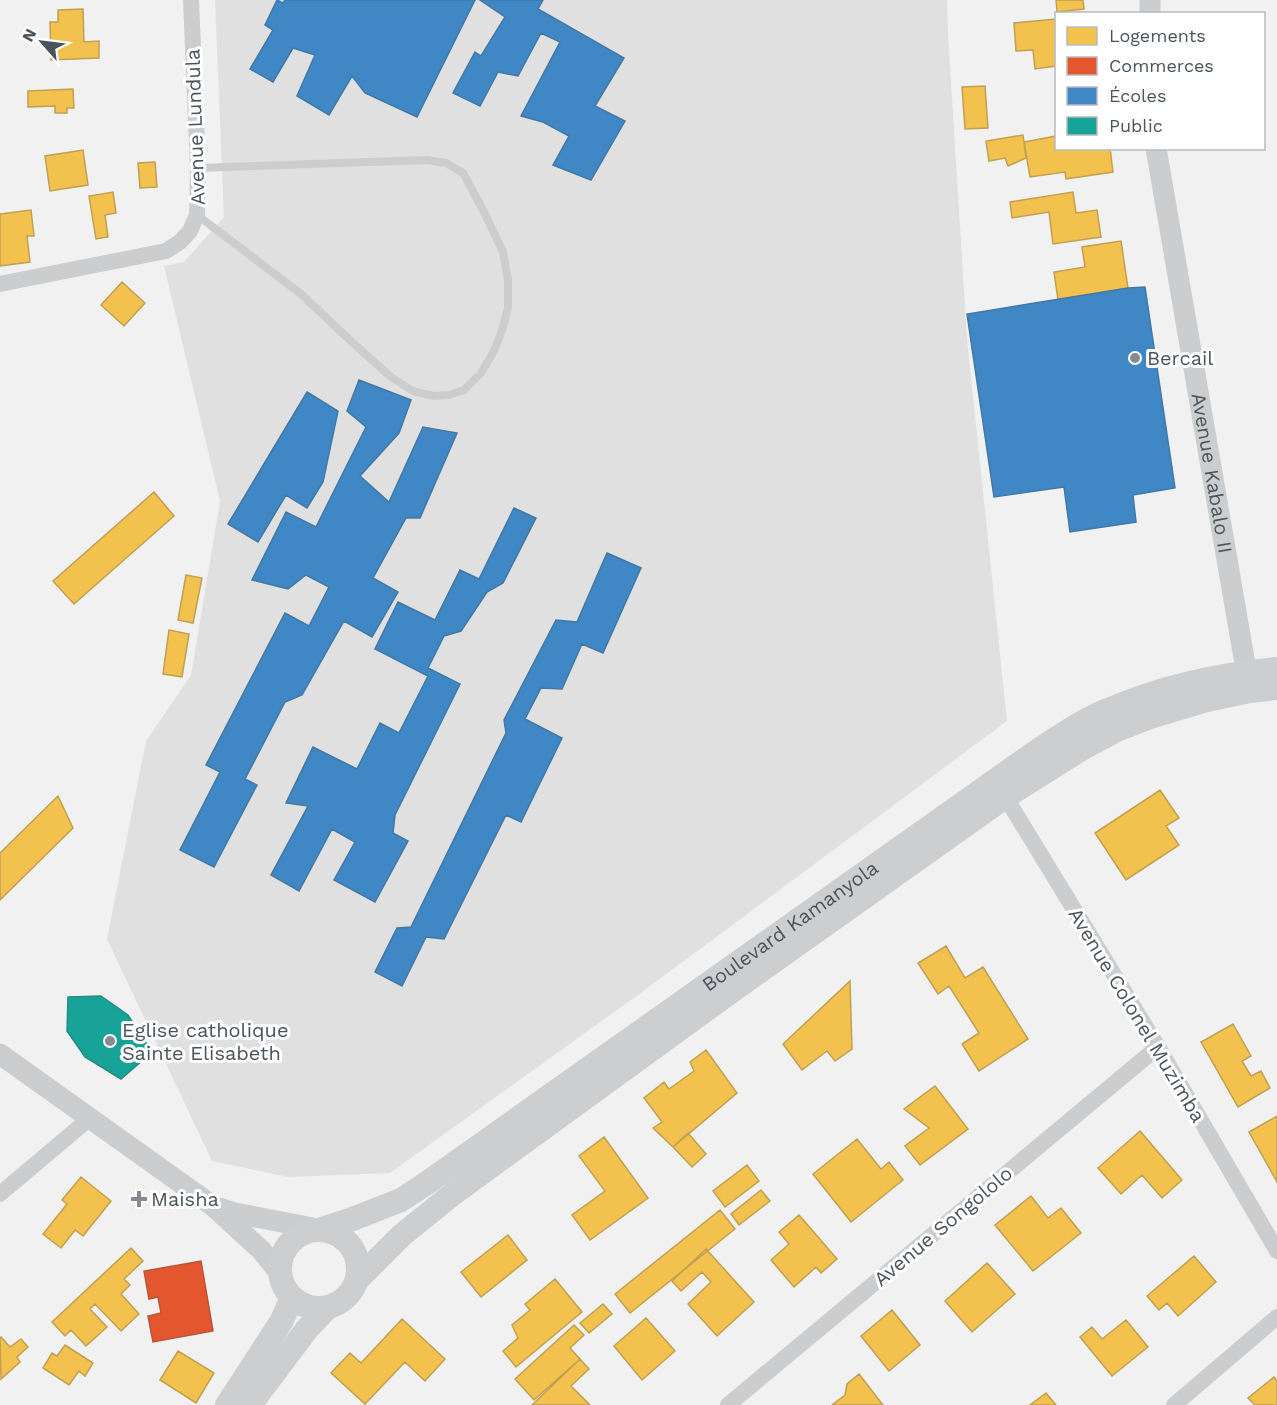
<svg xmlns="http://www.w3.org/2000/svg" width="1277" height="1405" font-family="'Work Sans',sans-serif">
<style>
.education{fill:#e0e0e1}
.homes{fill:#f2c14e;stroke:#c0a052;stroke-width:1.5}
.shops{fill:#e4572e;stroke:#b6563c;stroke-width:1.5}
.schools{fill:#3f88c5;stroke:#4278a6;stroke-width:1.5}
.public{fill:#17a398;stroke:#268b86;stroke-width:1.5}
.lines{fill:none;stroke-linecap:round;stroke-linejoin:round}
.service{stroke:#cbcdcf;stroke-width:8}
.minor{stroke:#cbcdcf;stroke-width:16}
.tertiary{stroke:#cbcdcf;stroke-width:21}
.secondary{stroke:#ccced0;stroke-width:24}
.poi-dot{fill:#858b90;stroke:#fff;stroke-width:2}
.labels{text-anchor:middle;stroke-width:6;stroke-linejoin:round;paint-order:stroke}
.street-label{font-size:20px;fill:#4a545c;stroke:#fff}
.poi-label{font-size:20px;fill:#4a545c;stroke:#fff;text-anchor:start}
</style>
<rect width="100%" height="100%" fill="#f2f1f1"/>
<!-- education -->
<path class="education" d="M215,0H947L948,35L967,339L1007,721L642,992L390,1173L288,1177L212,1161L107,939L146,741L191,675L220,501L164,266L184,262L224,217Z"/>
<!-- homes -->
<path class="homes" d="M1056,0H1083L1084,9L1057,12Z
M83,9L84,42L99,41V58L51,60L50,22H58V10Z
M1056,19V66L1035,69L1033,50L1016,51L1014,23Z
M985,86L988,128L965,129L962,87Z
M73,89L74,108H67V113H55V106L28,107V91Z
M1023,135L1026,158L1008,166L1005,158L989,161L986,141Z
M1056,136V148H1110L1113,172L1066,179L1065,172L1030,177L1024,142Z
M83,150L88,185L50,191L45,156Z
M155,162L157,187L140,188L138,163Z
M113,192L116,213L105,215L108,237L96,239L89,196Z
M1073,192L1076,213L1097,210L1101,237L1053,244L1049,212L1012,218L1010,202Z
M31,210L34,236H27L30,262L0,266V214Z
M1121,241L1128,288L1058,300L1054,272L1085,267L1082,247Z
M122,282L145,303L124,326L101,305Z
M154,492L174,516L74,604L53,581Z
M186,575L202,578L193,623L178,620Z
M169,630L189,634L182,677L163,674Z
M1160,790L1179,818L1166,826L1179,845L1126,880L1095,833Z
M58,796L73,828L0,900V853Z
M946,946L965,978L983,967L1028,1039L979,1071L962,1044L979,1033L949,986L938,994L918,963Z
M850,981L852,1049L835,1061L827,1051L802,1070L783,1044Z
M1233,1024L1251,1056L1242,1061L1251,1076L1261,1071L1270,1088L1238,1107L1201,1042Z
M706,1050L737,1093L673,1147L653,1128L662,1122L644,1098L664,1082L669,1089L694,1071L690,1062Z
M935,1086L968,1129L920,1165L905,1146L929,1128L904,1109Z
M1277,1116V1182L1249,1132Z
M1140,1131L1182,1180L1162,1198L1142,1175L1121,1194L1098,1168Z
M688,1133L706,1154L692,1167L673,1147Z
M604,1137L648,1198L590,1240L572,1215L605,1191L579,1156Z
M857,1139L881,1169L889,1162L903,1180L851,1222L813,1174Z
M747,1165L759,1181L725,1207L713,1191Z
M81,1177L111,1201L83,1236L75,1230L61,1248L43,1234L67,1204L62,1200Z
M761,1190L770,1201L739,1225L731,1214Z
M1031,1196L1048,1218L1061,1208L1081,1233L1033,1271L995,1225Z
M720,1210L735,1229L630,1313L615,1294Z
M799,1215L837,1259L821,1273L816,1267L794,1287L771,1260L789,1244L779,1232Z
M508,1235L527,1260L481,1297L461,1272Z
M131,1248L143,1261L124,1279L130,1285L121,1294L139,1314L121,1331L95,1304L90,1309L107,1327L86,1346L71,1330L65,1336L52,1322Z
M706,1249L754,1302L717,1336L688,1304L711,1282L702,1272L681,1291L672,1281Z
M1194,1256L1216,1282L1178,1316L1167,1303L1159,1310L1147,1296Z
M987,1263L1015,1294L972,1332L945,1301Z
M555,1279L582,1312L516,1367L503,1351L518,1338L512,1325L530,1310L525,1304Z
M603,1304L612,1314L589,1333L580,1323Z
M892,1310L920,1345L889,1371L861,1336Z
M646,1318L675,1351L642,1380L614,1346Z
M402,1319L445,1359L425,1381L405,1362L365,1404L331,1373L350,1353L361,1363Z
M1126,1320L1148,1347L1112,1376L1080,1337L1092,1327L1102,1339Z
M574,1325L584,1335L570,1348L580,1359L534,1400L515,1379Z
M1,1337L10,1347L21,1339L28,1347L17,1357L20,1362L1,1379L0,1338Z
M65,1345L93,1363L85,1376L79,1371L69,1385L43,1368L52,1353L57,1356Z
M178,1351L214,1373L196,1403L160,1380Z
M580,1359L589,1369L571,1386L590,1405H532Z
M859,1374L883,1405H832L845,1395L847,1384Z
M1274,1377L1277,1381V1405H1255L1248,1398Z
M1046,1393L1056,1405H1030Z"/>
<!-- shops -->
<path class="shops" d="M201,1261L213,1331L153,1342L148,1316L161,1313L158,1297L149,1299L144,1271Z"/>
<!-- schools -->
<path class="schools" d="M277,0L283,3L285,0H475L417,117L365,93L352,76L329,115L297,96L315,55L293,48L273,82L250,69L273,30L265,25Z
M480,0H543L538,9L624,58L595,106L625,121L591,180L553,165L569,136L543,122L521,116L560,42L541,33L518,76L498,72L480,106L453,93L475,52L481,56L505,17Z
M1145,287L1175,488L1133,495L1136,522L1070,532L1064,487L994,497L967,314L1128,288Z
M359,380L411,400L399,433L360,476L389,502L423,427L457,433L420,518H406L373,578L398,592L372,637L344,621L302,695L285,702L245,779L257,785L214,867L180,850L220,772L206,765L285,613L309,626L329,587L306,575L288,589L252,580L286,512L316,527L366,427L347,411Z
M307,392L338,411L323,482L307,508L286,495L258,542L228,524Z
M514,508L536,518L503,583L487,592L461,631L444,636L428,668L460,684L395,815L393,833L408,841L375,902L334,880L355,842L332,829L299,891L271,875L308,806L286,803L313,747L357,769L380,723L399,733L428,676L375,649L398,602L435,620L460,570L479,579Z
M607,553L641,568L603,653L582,644L562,689L541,688L525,719L562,738L521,822L506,815L444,939L426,937L402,986L375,972L397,928L411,927L506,733L504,720L556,620L577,622Z"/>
<!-- public -->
<path class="public" d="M101,996L128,1015L152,1052L121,1079L85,1057L67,1031L68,997Z"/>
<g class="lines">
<!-- service -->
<path class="service" d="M197,215L301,294L353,343L391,377L413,391L433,396L449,395L464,390L481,373L494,351L502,330L508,308V280L503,252L484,212L463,173L446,163L427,160L198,168"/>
<!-- minor -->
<path class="minor" d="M0,284L166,251L180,242L190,231L197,215L198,168L191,0
M1000,788L1158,1047L1277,1251
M0,1194L90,1118
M728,1405L1158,1047
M1174,1405L1277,1317"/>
<!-- tertiary -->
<g class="tertiary">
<path d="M1150,14V0"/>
<path id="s1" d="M1156,148L1249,687"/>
<path d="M0,1054L213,1206L261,1250L279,1272"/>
<path d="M219,1208L235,1213L318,1229"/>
</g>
<!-- secondary -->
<g class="secondary">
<path id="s2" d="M322,1229L350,1220L401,1200L424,1185L1037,751C1060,736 1083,720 1108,710C1161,687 1220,674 1277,669"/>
<circle cx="319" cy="1269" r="39"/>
<path d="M357,1280L402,1235L454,1193L729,993L1005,797L1083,748L1119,729L1150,717L1207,700L1250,691L1277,688"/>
<path d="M227,1405L281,1322L292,1298"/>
<path d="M250,1405L307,1329L327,1308"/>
</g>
</g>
<!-- markers -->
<g class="poi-dot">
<circle cx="1135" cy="358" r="6"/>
<circle cx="110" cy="1041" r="6"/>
<path d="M136 1190h6v6h6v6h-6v6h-6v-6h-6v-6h6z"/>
</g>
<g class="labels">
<!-- street labels -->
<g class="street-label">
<text transform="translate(195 127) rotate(-92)" y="7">Avenue Lundula</text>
<text dy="7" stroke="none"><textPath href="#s1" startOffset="330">Avenue Kabalo II</textPath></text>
<text dy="7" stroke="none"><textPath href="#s2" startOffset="560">Boulevard Kamanyola</textPath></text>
<text transform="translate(1137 1015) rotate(59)" y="7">Avenue Colonel Muzimba</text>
<text transform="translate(943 1226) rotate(-40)" y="7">Avenue Songololo</text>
</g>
<!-- poi labels -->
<g class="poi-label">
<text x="1147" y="365">Bercail</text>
<text x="122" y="1037">Eglise catholique<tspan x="122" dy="23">Sainte Elisabeth</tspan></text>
<text x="151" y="1206">Maisha</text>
</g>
</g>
<!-- legend -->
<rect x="1055" y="12" width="210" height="138" fill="#ffffff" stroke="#b7bbbe" stroke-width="1.5"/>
<rect x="1067" y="27" width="30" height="18" fill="#f2c14e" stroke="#b7bbbe" stroke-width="1.5"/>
<text x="1109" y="42" font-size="18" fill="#4a545c">Logements</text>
<rect x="1067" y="57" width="30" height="18" fill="#e4572e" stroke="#b7bbbe" stroke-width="1.5"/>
<text x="1109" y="72" font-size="18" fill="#4a545c">Commerces</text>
<rect x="1067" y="87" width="30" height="18" fill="#3f88c5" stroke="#b7bbbe" stroke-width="1.5"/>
<text x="1109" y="102" font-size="18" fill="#4a545c">Écoles</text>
<rect x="1067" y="117" width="30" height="18" fill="#17a398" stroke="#b7bbbe" stroke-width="1.5"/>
<text x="1109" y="132" font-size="18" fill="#4a545c">Public</text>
<!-- north arrow -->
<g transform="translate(42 42) rotate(298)" stroke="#ffffff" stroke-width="4.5" paint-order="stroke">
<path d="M0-4.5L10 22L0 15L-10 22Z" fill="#4a545c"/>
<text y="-9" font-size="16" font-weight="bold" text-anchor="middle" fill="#4a545c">N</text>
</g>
</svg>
